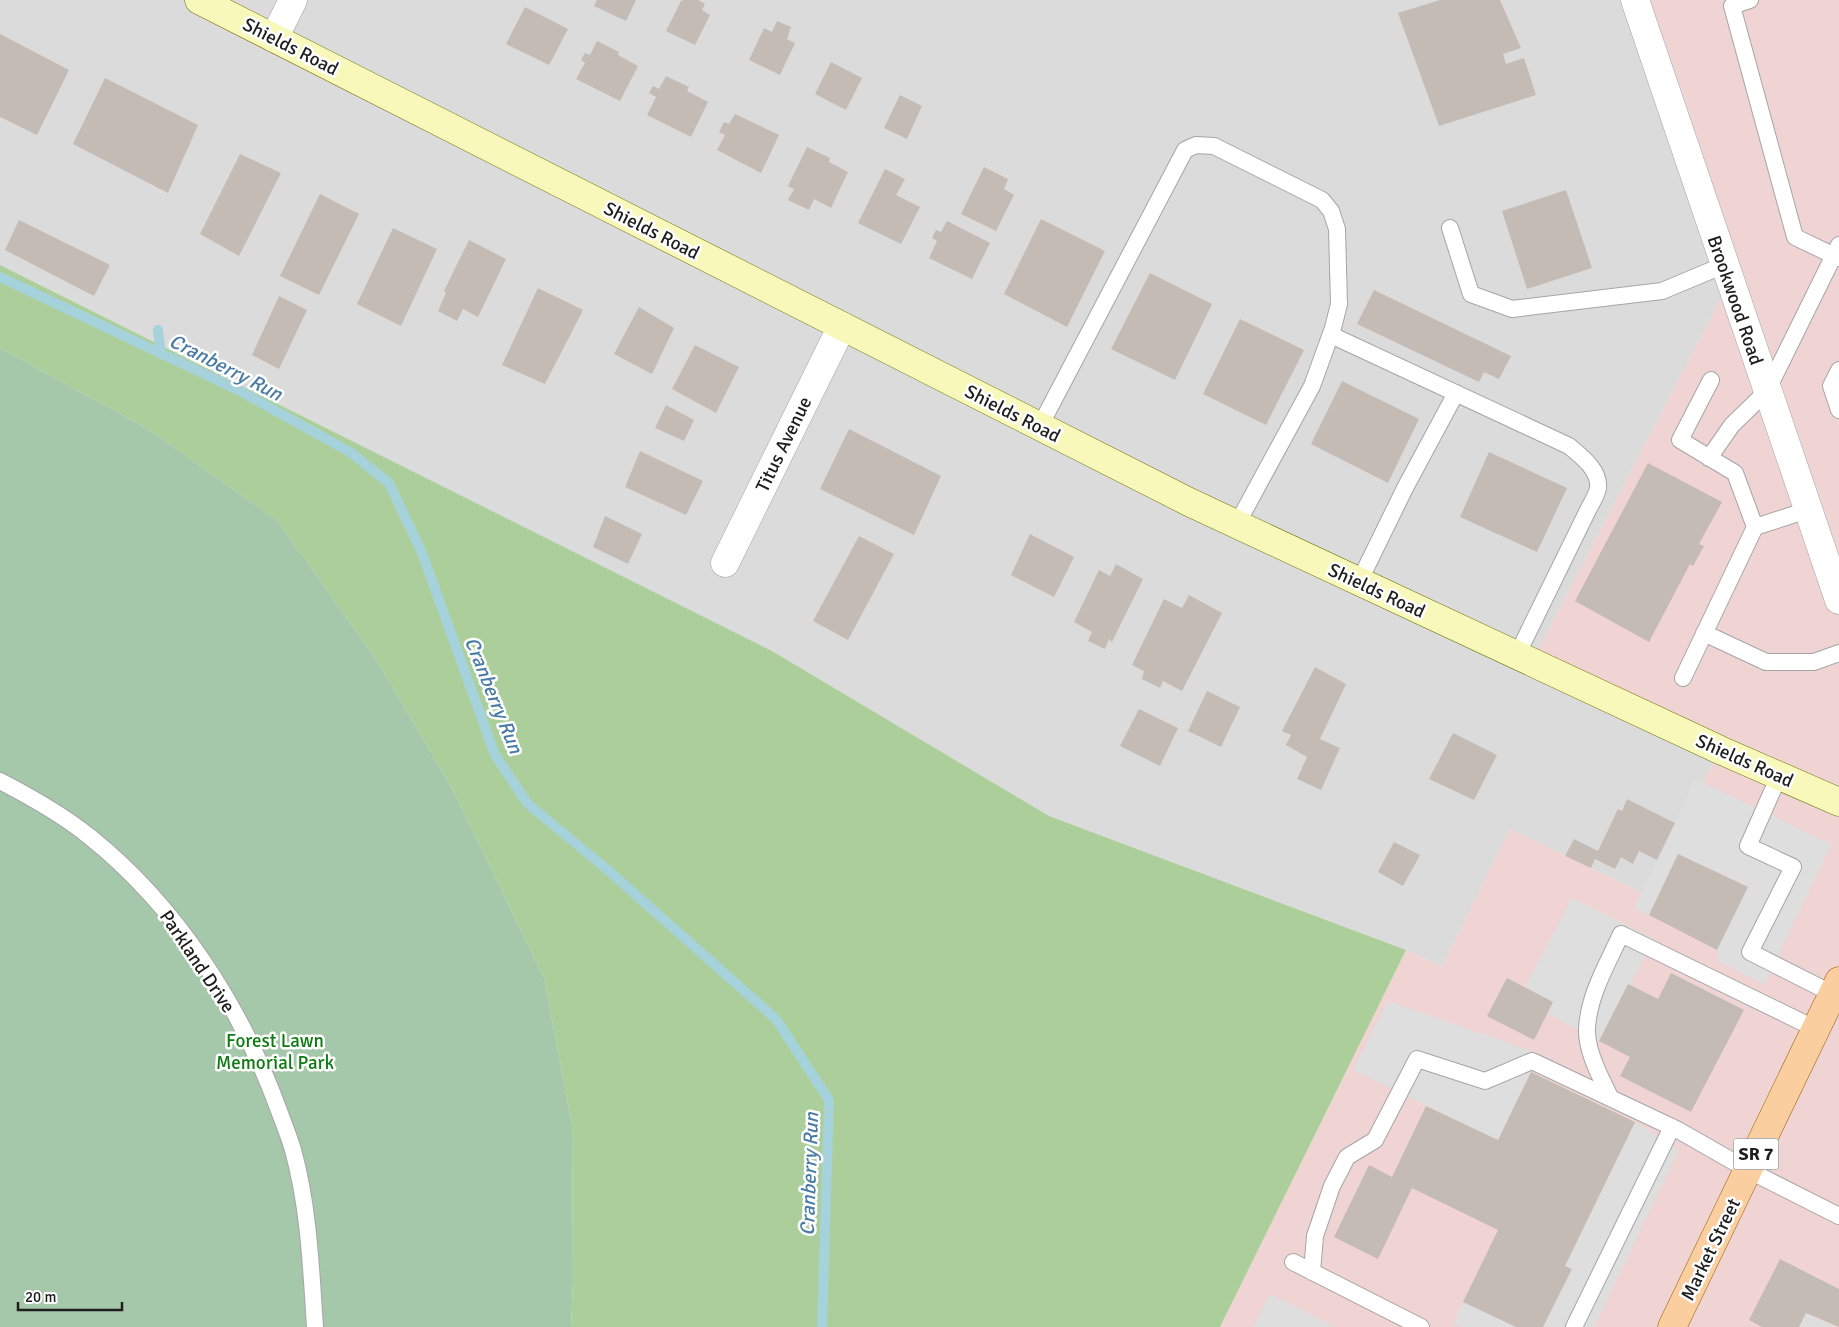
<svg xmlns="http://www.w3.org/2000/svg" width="1839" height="1327" font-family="Signika,sans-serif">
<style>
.residential{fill:#dcdbdb}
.commercial{fill:#f0d4d4}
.forest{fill:#acce9a}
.cemetery{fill:#a6c8aa}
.parking{fill:#dedede}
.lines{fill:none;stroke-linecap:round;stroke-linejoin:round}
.stream{stroke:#a6d2dc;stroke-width:10}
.building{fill:#c4bbb4}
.lane-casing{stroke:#a5a5a5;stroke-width:18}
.street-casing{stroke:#a5a5a5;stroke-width:29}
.secondary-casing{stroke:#6e7407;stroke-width:29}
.primary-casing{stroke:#965e03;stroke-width:29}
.lane{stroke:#fff;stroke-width:16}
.street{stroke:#fff;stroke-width:28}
.secondary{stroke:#f8f8ba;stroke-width:28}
.primary{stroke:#face9f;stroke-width:28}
.labels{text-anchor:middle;stroke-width:5;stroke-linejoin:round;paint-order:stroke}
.shield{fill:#fff;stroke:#626262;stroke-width:1}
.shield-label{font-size:18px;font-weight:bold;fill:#1e1e1e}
.street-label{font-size:19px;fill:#1e1e1e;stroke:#fff}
.park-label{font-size:19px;fill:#0d7b11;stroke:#fff}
.water-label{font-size:20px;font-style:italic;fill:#497ba5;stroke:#fff}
</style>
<rect width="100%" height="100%" fill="#efebe5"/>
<!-- residential -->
<path class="residential" d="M0,0H1635L1730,281L1532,662L1720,750L1647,895L1510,829L1442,967L1406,950L1049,816L772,651L0,265Z"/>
<!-- commercial -->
<path class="commercial" d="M1635,0H1839V1327H1220L1406,950L1442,967L1510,829L1647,895L1720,750L1532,662L1730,281Z"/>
<!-- forest -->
<path class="forest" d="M0,265L772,651L1049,816L1406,950L1220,1327H571L573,1283L572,1125L544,978L453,790L376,659L277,520L148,429L0,348Z"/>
<!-- cemetery -->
<path class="cemetery" d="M0,348L148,429L277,520L376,659L453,790L544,978L572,1125L573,1283L571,1327H0Z"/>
<!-- parking -->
<path class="parking" d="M1695,779L1831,844L1764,985L1719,961L1717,950L1748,886L1678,854L1649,915L1634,908Z
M1572,898L1654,939L1599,1041L1547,1013L1553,1002L1525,987Z
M1388,1001L1540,1054L1498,1140L1353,1070Z
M1635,1122L1679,1150L1594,1327H1543L1571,1270L1565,1266Z
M1270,1294L1335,1327H1253Z
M1463,1302L1516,1327H1460L1453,1324Z
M1806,1313L1835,1327H1799Z"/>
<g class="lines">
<!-- stream -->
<path class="stream" d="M0,277L238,390L350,452L389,483L422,553L495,755L528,804L609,871L776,1019L829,1100L822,1327
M158,330L161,354"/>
</g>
<!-- building -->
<path class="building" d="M597,0H636L626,21L594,6Z
M684,0H698L705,4L702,10L710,15L695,45L666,31L681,1Z
M1440,0H1500L1521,48L1503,54L1506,64L1524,58L1536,95L1439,126L1398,13Z
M525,7L568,29L549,65L506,44Z
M777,21L791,27L787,39L795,43L780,75L749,60L764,28L772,32Z
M0,34L69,70L37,135L0,117Z
M597,41L619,52L618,55L638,66L620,101L576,79L585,63L581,60L585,53L590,55Z
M831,62L862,78L846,110L815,94Z
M666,76L689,87L687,91L708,102L691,137L647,115L656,97L649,93L653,86L659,89Z
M105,78L198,125L168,193L73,144Z
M900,95L922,106L907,139L884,128Z
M735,114L779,135L761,173L717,150L725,135L719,132L724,122L729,124Z
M807,147L830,158L829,162L848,172L831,208L814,199L809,210L788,200L794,189L788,186Z
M240,154L281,173L239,256L200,234Z
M984,167L1008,179L1004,189L1014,195L996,231L961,214Z
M885,169L905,179L896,195L920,207L901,244L858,223Z
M1566,190L1592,268L1527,289L1502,211Z
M320,194L359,214L319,295L280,276Z
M1041,219L1105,251L1067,327L1004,294Z
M19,220L110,265L94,296L5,250Z
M947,221L990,243L972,279L929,258L937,241L932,238L936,230L941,232Z
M393,228L437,249L401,326L357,304Z
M469,240L506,259L478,317L463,309L457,321L438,311L446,293L444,291Z
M1150,273L1212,304L1175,380L1111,349Z
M538,288L583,310L545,384L502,365Z
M1374,290L1511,356L1499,379L1484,372L1479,382L1357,324Z
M279,296L307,310L279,369L252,355Z
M639,307L674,328L652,374L614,354Z
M1240,319L1304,350L1266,425L1203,394Z
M695,345L739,367L716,413L672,389Z
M1342,381L1419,419L1388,483L1311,444Z
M666,405L694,420L684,441L655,428Z
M849,429L941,476L914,535L820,489Z
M640,451L703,481L686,515L625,487Z
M1489,452L1567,488L1537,552L1460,517Z
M1648,463L1722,502L1699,544L1704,546L1693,566L1690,564L1649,642L1575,601Z
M605,516L642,534L628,564L593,547Z
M1030,534L1074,557L1054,597L1011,575Z
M859,536L894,554L848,640L813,621Z
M1116,564L1143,579L1112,642L1109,639L1105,649L1088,641L1092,632L1074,622L1099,570L1110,576Z
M1189,595L1222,613L1182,691L1163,681L1160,688L1142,679L1144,671L1132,665L1164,599L1182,608Z
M1315,667L1346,684L1320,739L1340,748L1321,790L1297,779L1307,757L1286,745L1291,735L1282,731Z
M1207,691L1240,707L1221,747L1188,731Z
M1139,709L1178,728L1160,766L1120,746Z
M1453,733L1497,755L1474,800L1429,779Z
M1627,799L1675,823L1657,860L1639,851L1633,864L1621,857L1615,869L1595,859L1591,868L1565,856L1574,839L1598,851L1618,809L1622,811Z
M1394,842L1420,855L1403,886L1378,872Z
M1678,854L1748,887L1717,950L1649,915Z
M1671,973L1744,1010L1691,1112L1620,1076L1630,1057L1599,1041L1628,984L1658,999Z
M1507,978L1553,1002L1534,1040L1487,1016Z
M1531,1072L1635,1122L1565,1266L1572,1269L1543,1327H1516L1463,1302L1498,1230L1412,1188L1378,1259L1334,1237L1369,1165L1392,1177L1426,1106L1498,1140Z
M1780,1259L1839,1289V1327L1806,1313L1799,1327H1762L1749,1320Z"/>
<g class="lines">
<defs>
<path id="lane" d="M1750,0L1732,6L1795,237L1839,258
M1450,228L1471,294L1512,309L1662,291L1724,265
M1331,335L1569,446C1581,456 1600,470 1598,488C1597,495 1591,504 1588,510L1517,655
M1839,370L1831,386L1839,410
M1711,380L1680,440L1735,473L1755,527
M1040,426L1185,150L1196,145L1214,146L1322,200L1331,211L1337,229L1339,304L1333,328L1312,386L1237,524
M1709,458L1732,425L1767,391L1839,245
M1359,582L1405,488L1456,393
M1704,633L1766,662H1814L1839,653
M1683,678L1755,527L1808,510
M1779,776L1748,846L1793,867L1750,952L1833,994
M0,781C31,797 63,815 90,837C176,906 240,1005 278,1108C283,1122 289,1136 293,1150C309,1208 311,1268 315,1327
M1610,1097C1600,1076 1586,1051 1587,1028C1589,994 1608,963 1621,934L1816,1029
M1293,1262L1421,1327
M1312,1272L1315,1236L1332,1186L1347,1157L1375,1140L1417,1059L1485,1081L1532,1061L1678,1130L1748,1170L1839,1216
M1574,1327L1672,1127"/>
<path id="street" d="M1635,0L1839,600
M274,38L293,0
M725,563L842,326"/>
<path id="secondary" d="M199,0L1189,502L1720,750L1839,802"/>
<path id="primary" d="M1672,1327L1839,981"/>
</defs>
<!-- lane casing -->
<use href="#lane" class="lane-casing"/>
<!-- street casing -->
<use href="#street" class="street-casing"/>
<!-- secondary casing -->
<use href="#secondary" class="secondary-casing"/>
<!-- primary casing -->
<use href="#primary" class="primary-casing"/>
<!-- lane -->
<use href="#lane" class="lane"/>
<!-- street -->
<use href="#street" class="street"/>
<!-- secondary -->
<use href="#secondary" class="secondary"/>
<!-- primary -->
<use href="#primary" class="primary"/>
</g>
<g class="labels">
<!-- shield labels -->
<rect class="shield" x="1733.5" y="1138.5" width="45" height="31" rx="4"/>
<g class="shield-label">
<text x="1756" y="1160">SR 7</text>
</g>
<!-- street labels -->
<g class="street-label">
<text transform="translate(291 46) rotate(27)" y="7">Shields Road</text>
<text transform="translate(652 230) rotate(27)" y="7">Shields Road</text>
<text transform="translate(1736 300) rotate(71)" y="7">Brookwood Road</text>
<text transform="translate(1013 413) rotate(27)" y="7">Shields Road</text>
<text transform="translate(783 444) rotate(-64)" y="7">Titus Avenue</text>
<text transform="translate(1377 590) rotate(25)" y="7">Shields Road</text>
<text transform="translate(1745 760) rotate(24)" y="7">Shields Road</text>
<text transform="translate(198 961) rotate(56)" y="7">Parkland Drive</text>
<text transform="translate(1710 1249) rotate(-64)" y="7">Market Street</text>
</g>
<!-- park labels -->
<g class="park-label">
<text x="275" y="1047">Forest Lawn<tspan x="275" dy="22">Memorial Park</tspan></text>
</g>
<!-- water labels -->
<g class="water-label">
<text transform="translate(226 367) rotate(27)" y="7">Cranberry Run</text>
<text transform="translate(494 695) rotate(68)" y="7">Cranberry Run</text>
<text transform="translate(809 1174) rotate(-88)" y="7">Cranberry Run</text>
</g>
</g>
<!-- scale -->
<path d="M18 1302v8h104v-8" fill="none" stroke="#1e1e1e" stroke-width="2.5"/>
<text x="25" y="1302" font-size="15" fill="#1e1e1e" stroke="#ffffff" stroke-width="4" paint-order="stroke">20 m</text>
</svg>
